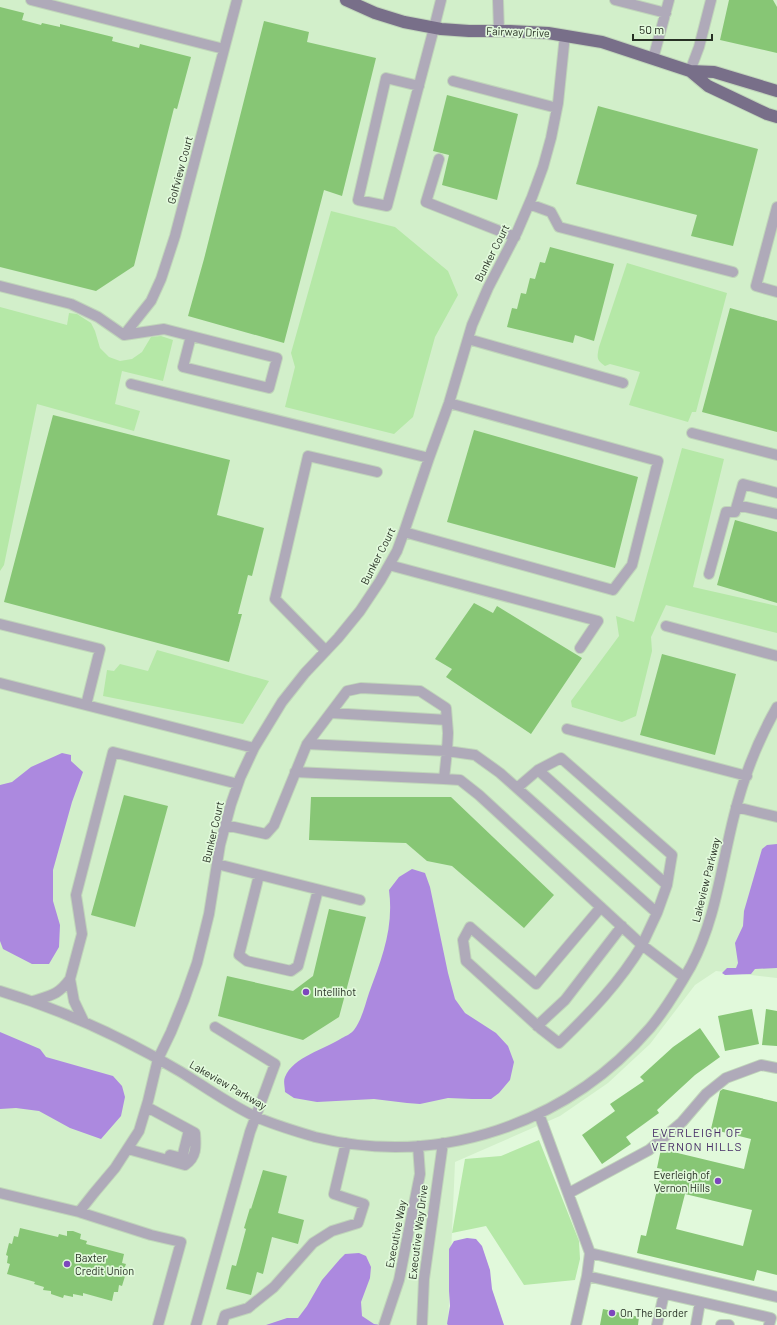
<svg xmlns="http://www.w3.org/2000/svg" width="777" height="1325" font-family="Barlow,sans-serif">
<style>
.built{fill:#d2efca}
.green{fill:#b5e8a7}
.water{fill:#ac89df}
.building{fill:#87c675;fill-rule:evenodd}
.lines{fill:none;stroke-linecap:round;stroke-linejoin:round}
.minor-casing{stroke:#c0d5ba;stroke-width:12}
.major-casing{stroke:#c0d5ba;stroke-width:14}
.minor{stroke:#afaab9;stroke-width:10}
.major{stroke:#786f89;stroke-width:12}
.poi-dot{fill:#7d46bd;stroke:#e1f9db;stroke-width:1.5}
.labels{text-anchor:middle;stroke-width:3.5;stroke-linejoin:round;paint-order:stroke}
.street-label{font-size:11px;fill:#273024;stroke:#e1f9db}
.poi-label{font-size:11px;fill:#273024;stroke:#e1f9db;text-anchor:start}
.neighbourhood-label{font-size:12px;letter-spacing:1px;fill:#462c66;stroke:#e1f9db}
</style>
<rect width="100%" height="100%" fill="#e1f9db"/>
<!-- built -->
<path class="built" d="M0,0H777V978L716,971L695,985L650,1044L608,1083L560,1116L455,1162L448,1325H0Z"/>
<!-- green -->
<path class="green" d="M331,211L395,227L448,271L458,295L435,337L413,417L394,434L285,407L295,367L291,353Z
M627,263L727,293L696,412H692L688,422L629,405L640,372L610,364L605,366C596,360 597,357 599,347Z
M0,307L67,325L69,313L77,314L91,323L95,331L100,348L109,357L120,361L132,359L142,352L151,337L161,336L173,340L163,381L122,371L115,404L140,411L134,431L37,404L4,565L0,571Z
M682,448L724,459L693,587L777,606V633L666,605L651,637L652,651L636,716L622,722L572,707L571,701L619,636L616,616L634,622Z
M157,650L269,681L243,724L103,696L107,670L114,671L120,664L148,671Z
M539,1140L579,1241L580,1259L575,1280L524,1285L486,1226L452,1233L465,1159L501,1156Z"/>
<!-- water -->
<path class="water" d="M62,753L71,755V761L83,772L72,802L53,870V901L60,925L59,947L49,964H32L3,949L0,941V785L12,782L31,767Z
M777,844V968L755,969L751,974L725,975L722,973L727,968H736L738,963L735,943L743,926L744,911L762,849L767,845Z
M412,869L425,873L430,887L448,973L455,999L465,1013L496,1033L508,1046L514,1062L510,1080L499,1093L491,1099H472L448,1098L420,1104L407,1103L374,1099L317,1102L294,1098L285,1092C285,1087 283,1081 285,1077C293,1057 325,1049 342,1038C346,1036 352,1033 354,1030C362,1019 365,1005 369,993C382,958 394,928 389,890L399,877Z
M0,1032L40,1049L46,1057L113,1076L122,1086L125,1097L121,1116L101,1139L70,1128L39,1111L16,1108L0,1109Z
M467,1238L476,1239L482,1246L490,1270L492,1289L504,1325H448L447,1324L450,1306L449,1291V1249L454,1241Z
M359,1253L366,1256L371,1267L370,1278L361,1302L362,1316L374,1324L381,1325H266L287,1318H298L307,1306L322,1280L340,1259L345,1254Z"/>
<!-- building -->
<path class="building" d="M729,0H773L777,7V53L720,40Z
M0,7L24,13L22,20L41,25L42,23L60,27V24L113,37L112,41L139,48L140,44L191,57L177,109L174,108L134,266L96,291L0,267Z
M264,21L309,32L307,42L376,58L342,196L324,190L284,343L188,316L204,259Z
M447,95L518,114L497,200L442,185L449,155L433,151Z
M598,106L758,149L733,246L691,236L697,215L576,184Z
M550,247L614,264L594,341L575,335L573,343L507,327L512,308L517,309L521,293L526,294L530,278L535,279L540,262L545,263Z
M730,308L777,321V432L702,412Z
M53,415L230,460L217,515L264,528L252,576L248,575L238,614H242L229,662L4,602Z
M474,430L638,477L615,568L447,522Z
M735,520L777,532V603L717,585Z
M474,603L493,613L497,606L582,658L531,734L446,677L452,669L435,659Z
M662,654L736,674L715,755L640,735Z
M124,795L168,806L135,927L91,915Z
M311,797H451L554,895L524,928L452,866L427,861L406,843L309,840Z
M329,909L366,917L339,1017L303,1040L218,1016L227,976L293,991L313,976Z
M752,1009L759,1044L725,1051L718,1016Z
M766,1009L777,1011V1046L762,1045Z
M700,1028L720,1057L695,1075L657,1110L659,1113L626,1137L631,1144L602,1164L582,1135L615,1111L610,1104L644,1081L640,1077L673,1047Z
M723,1089L777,1102V1275L757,1270L754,1281L637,1253L641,1235L646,1236L662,1169L657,1168L661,1149L744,1169L751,1139L711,1129L720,1091ZM685,1194L752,1210L743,1246L676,1229Z
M263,1170L287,1176L278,1213L304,1220L298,1244L272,1237L263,1274L257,1272L251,1295L226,1289L232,1265L236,1266L246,1229L244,1228L250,1208L251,1209Z
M20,1228L58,1237L59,1234L67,1236V1231H73L81,1234L80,1239L87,1241L86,1244L124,1254L122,1263L126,1264L123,1272L126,1273L122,1286L119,1285L118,1292H114L112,1301L83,1293V1296L73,1294V1297L64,1295L63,1298L51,1294V1291L43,1290L44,1287L34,1284L35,1282L7,1274L10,1264L7,1263L8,1256L6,1255L9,1243L12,1244L14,1236L18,1237Z
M603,1309L639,1317L638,1325H600Z"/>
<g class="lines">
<defs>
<path id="minor" d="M31,0L224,49
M498,0L499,31
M615,0L666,13
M653,59L669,0
M690,71L699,47L711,0
M453,81L557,108
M419,86L386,78L358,200L387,206L434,28L441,0
M439,159L426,202L515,237
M529,204L551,212L559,227L733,272
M777,207L756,286L777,292
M0,286L71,304L98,317L124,335L164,329L277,358L269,388L183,367L191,336
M124,335L151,301L161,279L175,236L237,0
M468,339L623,383
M131,384L429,458
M692,433L777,455
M737,505L777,514
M404,532L613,590L632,565L658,461L449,403
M389,565L598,621L580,648
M709,574L726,512H735L743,484L777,493
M0,624L100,649L86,705
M666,626L777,656
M326,651L275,599L308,456L377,472
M0,683L254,748
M331,713L447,720
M567,729L747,776
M538,770L667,885
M295,772L444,779L447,751L307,744
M444,779L460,780L479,795L642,945C620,982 590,1013 559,1043L541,1029L466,961L463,940L470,927L536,984L601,907
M517,788L538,770L561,758L672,855L667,885L657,913
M736,807L777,817
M225,825L266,834L274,825L307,744L347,691L361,688L420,691L446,708L448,733L447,751L475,755L500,773L657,913L642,945L684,977
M217,864L360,900
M259,875L239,955L247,961L291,971L298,966L318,890
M0,991C63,1010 124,1038 181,1072C205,1087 229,1104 254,1116C274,1125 295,1131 315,1137C439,1168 567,1124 650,1028C666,1009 679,987 691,966C716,919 721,867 734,816C743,779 758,740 777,707
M33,1001C52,995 58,995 70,979
M84,1022L74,1001L70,979L82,934L76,895L113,752L238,784
M537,1026L565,1000L622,926
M539,1114L590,1253L587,1276L771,1318L769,1325
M128,1149L185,1165C197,1157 196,1146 195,1133L147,1107
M170,1155L182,1158L189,1130
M0,1193L79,1212L151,1235L181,1242L158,1325
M569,1193L649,1150L682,1122L706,1094L726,1078L761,1065L777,1068
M79,1212L94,1193L115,1168L139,1131L148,1101L158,1059L171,1032L184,1000L197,963L209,914L220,845L231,804L240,778L254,748L282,702L305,673L338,638L360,611L380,581L397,551L404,532L429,458L449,403L472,325L488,288L517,232L532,197L543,167L551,138L558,103L565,35
M590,1253L777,1297
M196,1325L250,1132L275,1064L215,1027
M222,1325L225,1315L248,1308L274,1287L313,1243L332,1231L358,1223L364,1204L334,1194L346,1143
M384,1325L399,1280L420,1174L418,1146
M422,1325L424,1279L443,1143
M576,1325L587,1276
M657,1325L664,1294
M696,1325L700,1302
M721,1325H729"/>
<path id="major" d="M346,0L375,13L404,22L441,29L469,31H510L548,33L602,42L690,71L714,72L777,91
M690,71L708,86L767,114L777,117"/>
</defs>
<!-- minor casing -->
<use href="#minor" class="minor-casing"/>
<!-- major casing -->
<use href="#major" class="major-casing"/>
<!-- minor -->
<use href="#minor" class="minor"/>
<!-- major -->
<use href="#major" class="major"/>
</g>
<!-- markers -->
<g class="poi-dot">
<circle cx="306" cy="992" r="4"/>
<circle cx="718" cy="1181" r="4"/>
<circle cx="67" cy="1264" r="4"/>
<circle cx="612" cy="1313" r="4"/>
</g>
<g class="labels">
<!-- street labels -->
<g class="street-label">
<text transform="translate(518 32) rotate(2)" y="4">Fairway Drive</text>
<text transform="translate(180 170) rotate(-75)" y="4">Golfview Court</text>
<text transform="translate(492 253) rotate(-63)" y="4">Bunker Court</text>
<text transform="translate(378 556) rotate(-63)" y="4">Bunker Court</text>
<text transform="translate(213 832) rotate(-77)" y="4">Bunker Court</text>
<text transform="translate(706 880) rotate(-76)" y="4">Lakeview Parkway</text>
<text transform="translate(228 1085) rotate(30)" y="4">Lakeview Parkway</text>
<text transform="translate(418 1232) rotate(-83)" y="4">Executive Way Drive</text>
<text transform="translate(396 1234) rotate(-79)" y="4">Executive Way</text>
</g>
<!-- poi labels -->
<g class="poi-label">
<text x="314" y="996">Intellihot</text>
<text x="710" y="1179" text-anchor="end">Everleigh of<tspan x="710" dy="13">Vernon Hills</tspan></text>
<text x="75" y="1262">Baxter<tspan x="75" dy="13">Credit Union</tspan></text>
<text x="620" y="1317">On The Border</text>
</g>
<!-- neighbourhood labels -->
<g class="neighbourhood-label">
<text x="697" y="1137">EVERLEIGH OF<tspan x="697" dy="14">VERNON HILLS</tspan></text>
</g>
</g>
<!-- scale -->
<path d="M633 34v6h79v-6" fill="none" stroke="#273024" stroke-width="2"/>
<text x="639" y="34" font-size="12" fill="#273024" stroke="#e1f9db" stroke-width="3" paint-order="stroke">50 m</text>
</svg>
